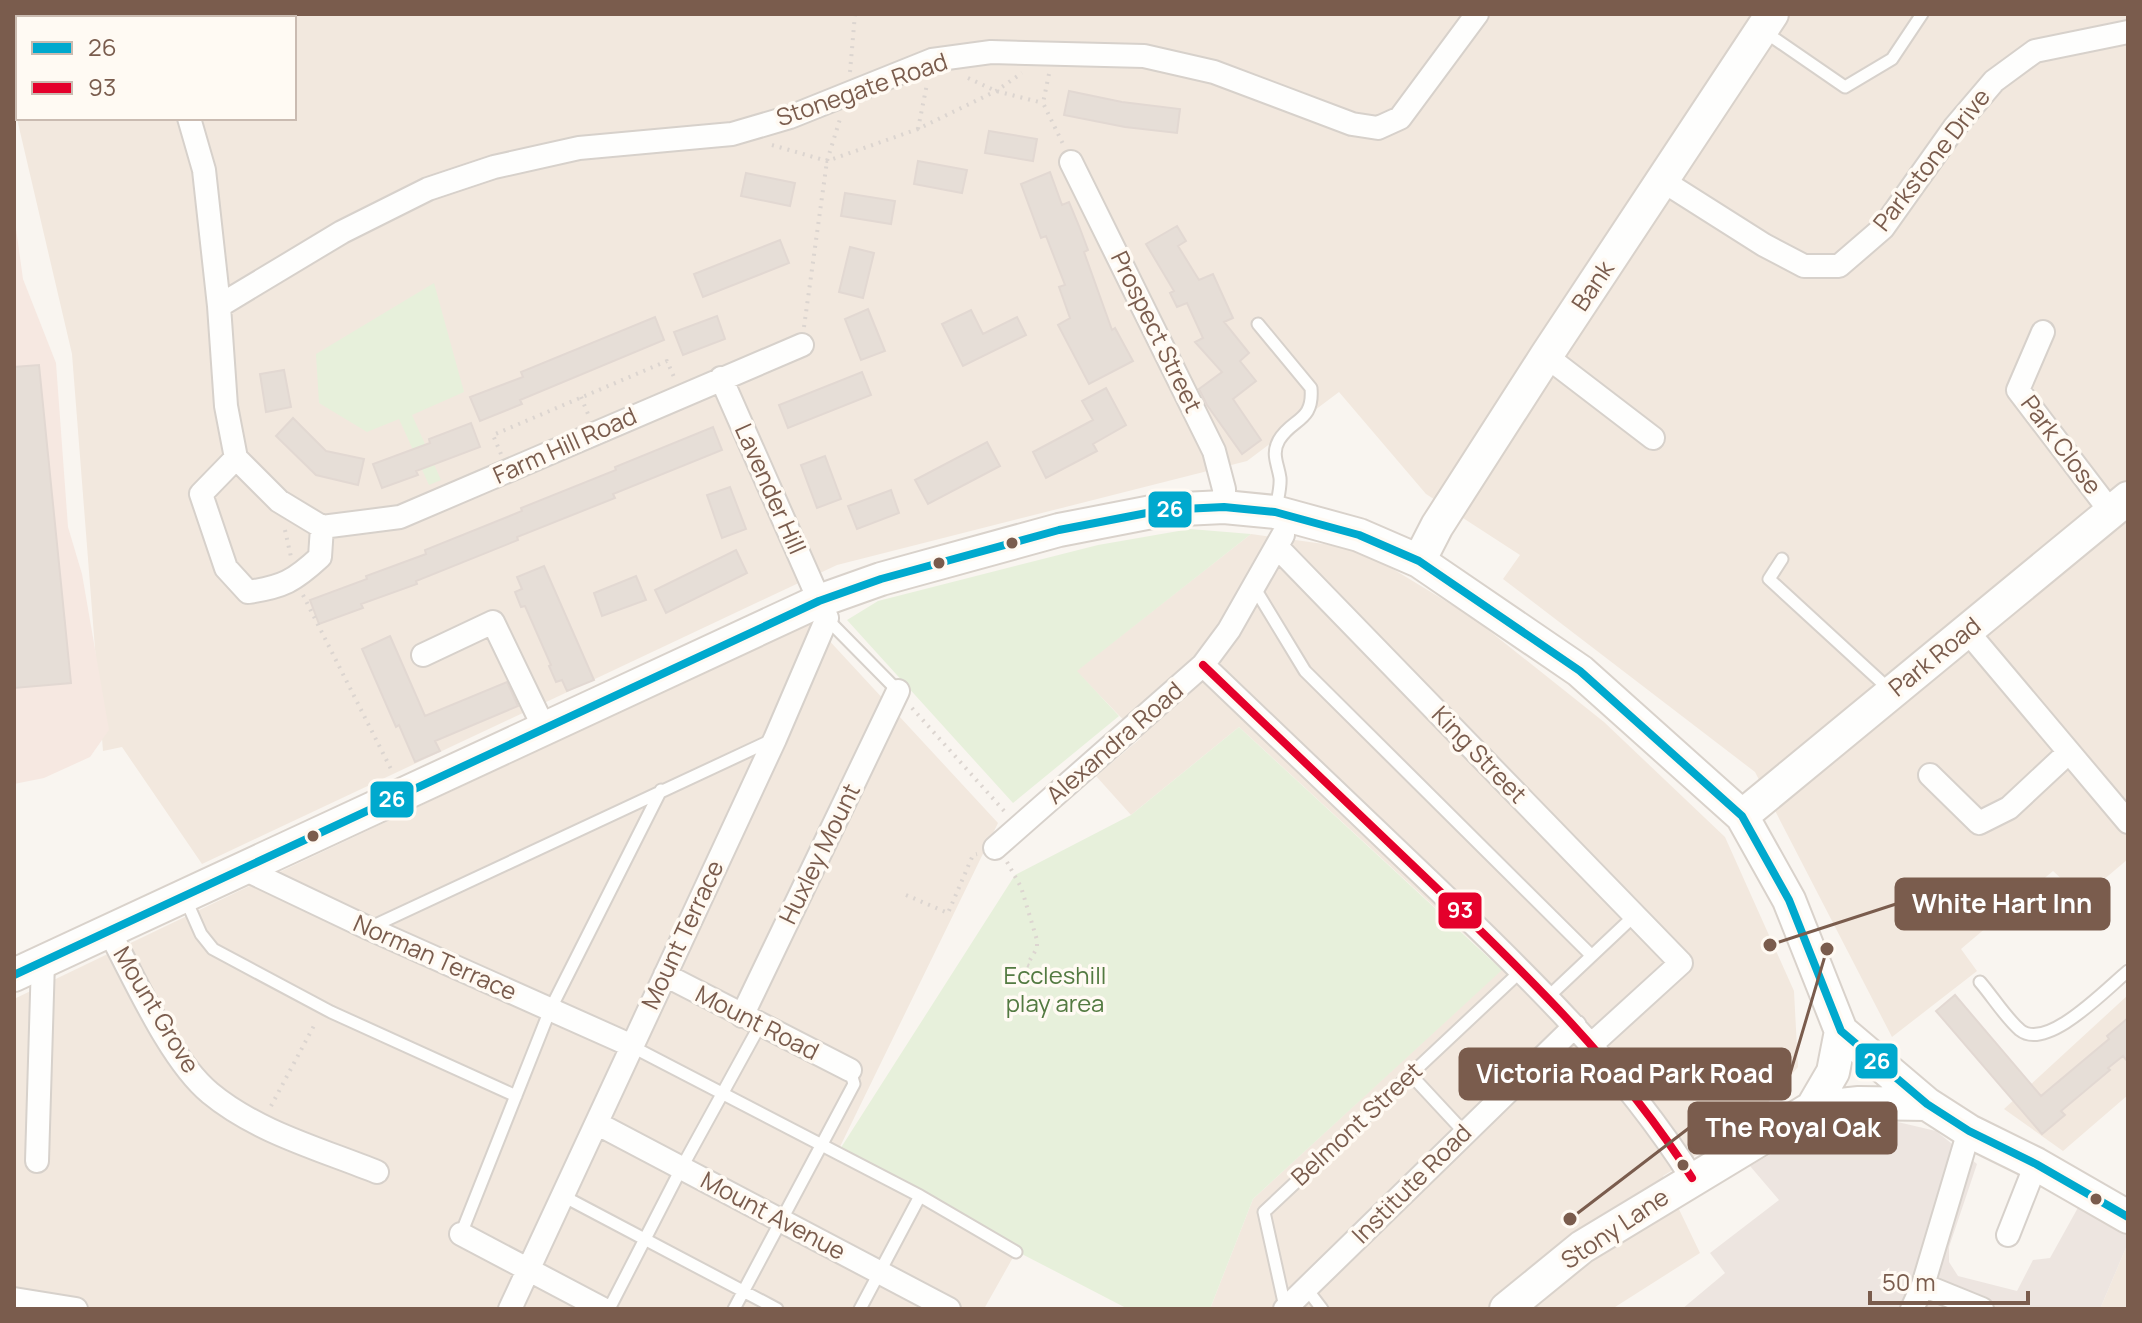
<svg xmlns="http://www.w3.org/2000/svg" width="2142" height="1323" font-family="Manrope,sans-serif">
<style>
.residential{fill:#f2e8de;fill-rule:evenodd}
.commercial{fill:#f6e8e1}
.industrial{fill:#ede5e0}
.green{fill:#e7f0db}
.building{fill:#e6ded7;stroke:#e2d8d2;stroke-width:2}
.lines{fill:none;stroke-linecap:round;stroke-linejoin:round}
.lane-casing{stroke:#d7d1cb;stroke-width:15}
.street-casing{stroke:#d7d1cb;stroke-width:26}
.secondary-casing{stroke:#d9d2cb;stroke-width:36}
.path{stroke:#dcd5d0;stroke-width:4;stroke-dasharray:2 6;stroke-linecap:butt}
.lane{stroke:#fefefd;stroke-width:11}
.street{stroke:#fefefd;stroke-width:22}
.secondary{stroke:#fefefd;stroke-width:32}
.bus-1-casing{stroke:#fffaf3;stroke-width:14}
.bus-2-casing{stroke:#fffaf3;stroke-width:14}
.bus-1{stroke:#00a9ce;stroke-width:8}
.bus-2{stroke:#e4002b;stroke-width:8}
.bus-dot{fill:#7a5c4d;stroke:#fffaf3;stroke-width:3}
.labels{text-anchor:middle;stroke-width:7;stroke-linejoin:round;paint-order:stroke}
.street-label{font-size:24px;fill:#7a5c4d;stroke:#fffaf3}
.park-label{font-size:24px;fill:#537a41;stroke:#fffaf3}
.leader{fill:none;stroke:#7a5c4d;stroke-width:3}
.callout-dot{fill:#7a5c4d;stroke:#fffaf3;stroke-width:3}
.callout{fill:#7a5c4d;stroke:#7a5c4d;stroke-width:3}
.callout-label{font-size:26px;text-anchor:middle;font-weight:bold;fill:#fff}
.line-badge{stroke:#fffaf3;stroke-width:3}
.badge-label{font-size:22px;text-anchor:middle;font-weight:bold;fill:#fff}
</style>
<rect width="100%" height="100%" fill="#f9f5f0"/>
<!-- residential -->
<path class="residential" d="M14,14H2128V859L2082,898L2053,871L1961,949L1977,971L1892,1037L1755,772L1503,579L1520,555L1426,494L1339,392L1247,461L837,565L202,864L122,747L103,751L72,354L14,106ZM18,18H294V118H18Z
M1251,534L1360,549L1472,617L1604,722L1725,837L1794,991L1798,1067L1754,1119L1663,1176L1700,1253L1612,1309H1210L1253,1199L1502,969L1239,727L1131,815L1096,776L1141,738L1076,671Z
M812,622L998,823L835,1157L1016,1252L984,1309H14V999L241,890Z
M2128,995V1095L2063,1151L2004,1109Z
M2128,1243V1309H2100Z"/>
<!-- commercial -->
<path class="commercial" d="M14,214L23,279L56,363L68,527L82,574L109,730L90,757L44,778L14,784Z"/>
<!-- industrial -->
<path class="industrial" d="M1857,1118L1885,1119L1936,1131L1977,1164L1949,1247V1262L1958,1276L2017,1291L2033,1260L2050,1258L2080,1204L2128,1235V1243L2100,1309H1682L1725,1273L1710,1253L1779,1200L1750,1166L1821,1126Z"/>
<!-- green -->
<path class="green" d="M434,283L464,392L412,415L441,480L429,485L399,419L367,432L319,403L316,354Z
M1190,529L1251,534L1077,671L1119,716L1013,803L847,620L878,601L1098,545Z
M1239,727L1502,970L1253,1199L1210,1309H1128L835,1157L1015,875L1131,815Z"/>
<!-- building -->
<path class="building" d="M1069,91L1122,102L1180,109L1177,133L1125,127L1064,115Z
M989,131L1037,139L1033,161L985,153Z
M918,161L967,170L962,193L914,184Z
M1050,172L1062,205L1069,202L1079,226L1088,250L1084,252L1112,330L1115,328L1133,361L1089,384L1058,325L1070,318L1059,287L1065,285L1046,236L1041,238L1021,184Z
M746,173L795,183L790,206L741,196Z
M845,193L895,201L891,224L841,216Z
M1177,226L1186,241L1178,246L1199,280L1213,274L1233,318L1224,322L1249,353L1240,361L1256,381L1233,399L1261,440L1242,454L1207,405L1199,389L1222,372L1195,342L1203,338L1187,303L1177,307L1170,293L1174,291L1146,244Z
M780,240L789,263L703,297L694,274Z
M850,247L874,253L863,298L839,292Z
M868,309L885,351L861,360L845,319Z
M971,310L983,334L1017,317L1026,335L963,366L942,324Z
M717,316L725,339L683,355L674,332Z
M655,317L664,340L520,400L522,404L480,421L470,397L523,377L521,372Z
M39,365L71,683L14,688V367Z
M284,370L291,407L266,412L260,374Z
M862,372L871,395L788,428L779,405Z
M1106,388L1126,425L1093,444L1097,451L1046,478L1033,452L1093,420L1082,401Z
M293,418L326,451L364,459L358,485L316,475L276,436Z
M471,423L480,447L416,471L418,475L382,488L373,464L430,443L429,439Z
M713,427L722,450L613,494L615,498L517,537L518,540L416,581L417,584L361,604L363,608L319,624L310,600L367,579L366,576L426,554L425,550L522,511L521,508L616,470L615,467Z
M987,442L1000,466L928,504L915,480Z
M825,456L841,499L817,508L801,465Z
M730,487L746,529L722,538L707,495Z
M891,490L899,513L857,529L848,506Z
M736,550L747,573L666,613L655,590Z
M544,566L594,680L567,691L562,680L556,682L549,666L551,665L525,606L521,607L515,592L522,589L517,577Z
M636,576L646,600L602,616L594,593Z
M390,636L425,716L507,682L518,706L435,741L440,751L415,762L399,725L396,727L362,649Z
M1955,995L2041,1096L2109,1039L2107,1036L2128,1018V1062L2123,1056L2108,1068L2110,1070L2061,1111L2065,1115L2042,1134L1936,1011Z"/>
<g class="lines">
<defs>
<path id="lane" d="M1765,32L1845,87L1892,59L1922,14
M1258,324L1311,388C1314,422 1292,418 1279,440C1271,454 1278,464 1280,478C1281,488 1277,500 1276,510
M1782,559L1769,579L1890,690
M1254,587L1305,671L1591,955
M827,619L898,691
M186,900L201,934L213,949L331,1012L516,1096
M369,928L774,739
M1980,982C1993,997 2005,1017 2020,1030C2047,1052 2107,988 2128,971
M1548,997L1634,916
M631,1046L920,1196L1016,1252
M1411,1075L1464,1132
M563,1196L777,1309
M461,1234L550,1010L661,790
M1306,1288L1322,1309
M1285,1307L1264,1212L1522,970
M609,1309L682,1167L760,1025
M734,1309L854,1084L850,1070
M860,1309L920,1196"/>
<path id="street" d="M119,14L123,18
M189,118L204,170L219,306L226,406L236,458L279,501L322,527L400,517L802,345
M1071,162L1214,451L1224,489V507
M1663,181L1764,245L1804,266H1839L1883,228L1954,128L1994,81L2035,51L2128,32
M219,306L342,232L428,189L494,167L579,148L732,134L790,117L932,60L991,52L1144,56L1214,72L1352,124L1378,128L1400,118L1477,14
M2043,332L2018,390L2111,512
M1546,356L1653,438
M236,458L201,494L226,568L248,592C283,587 294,581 320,557L322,527
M1277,547L1681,963L1592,1044
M1967,631L2128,822
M423,655L493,622L545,730
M1203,665C1278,737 1353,808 1427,879C1524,972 1620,1064 1692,1178
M1930,775L1979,823L2009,808L2069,752
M995,848L1203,665L1229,630L1283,535
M242,868L368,928L630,1045
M109,931C134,977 170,1060 210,1093C257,1132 320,1149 377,1172
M665,975L850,1070
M742,1016L898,691
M598,1124L949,1309
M37,1161L43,961
M461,1234L603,1309
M2008,1235L2036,1164
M1923,1285L1982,1309
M14,1299L76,1309
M510,1309L775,739L827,618L721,378
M1285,1309L1575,1026
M1912,1309L1923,1285L1969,1131"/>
<path id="secondary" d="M1419,561L1437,526L1546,356L1772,14
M1742,816L2128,498
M14,975L819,601L881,579L1059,530L1162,510L1224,507L1275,512L1359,535L1419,561L1580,671L1742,816L1789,900L1841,1031L1927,1104L1969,1131L2036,1164L2128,1217
M1812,1108L1859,1103L1927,1104
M1506,1309L1582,1247L1812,1108L1833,1072L1841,1031"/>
</defs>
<!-- lane casing -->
<use href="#lane" class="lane-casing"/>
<!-- street casing -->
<use href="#street" class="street-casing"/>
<!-- secondary casing -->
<use href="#secondary" class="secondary-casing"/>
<!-- path -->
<path class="path" d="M89,14L93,18
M850,72L855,14
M1049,74L1043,103L1063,144
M968,78L996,91L1043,103
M918,129L927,84
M772,145L827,161L918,129L996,91L1022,73
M804,327L827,161L840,119
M581,397L588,414
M501,454L493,435L667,361L674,377
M285,530L291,557
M303,595L393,773
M912,708L1005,812
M1007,862L1021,887L1037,940V948L1027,965L1032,967
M906,895L948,913L973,855L977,854
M271,1106L316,1022"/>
<!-- lane -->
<use href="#lane" class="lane"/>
<!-- street -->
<use href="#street" class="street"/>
<!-- secondary -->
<use href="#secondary" class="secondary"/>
<defs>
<path id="bus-1" d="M14,975L819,601L881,579L1059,530L1162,510L1224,507L1275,512L1359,535L1419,561L1580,671L1742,816L1789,900L1841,1031L1927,1104L1969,1131L2036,1164L2128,1217"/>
<path id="bus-2" d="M1203,665C1278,737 1353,808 1427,879C1524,972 1620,1064 1692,1178"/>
</defs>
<!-- bus-1 casing -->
<use href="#bus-1" class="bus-1-casing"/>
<!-- bus-2 casing -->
<use href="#bus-2" class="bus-2-casing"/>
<!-- bus-1 -->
<use href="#bus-1" class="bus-1"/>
<!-- bus-2 -->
<use href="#bus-2" class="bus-2"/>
</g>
<!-- markers -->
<g class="bus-dot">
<circle cx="1012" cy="543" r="7"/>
<circle cx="939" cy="563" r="7"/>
<circle cx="313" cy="836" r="7"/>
<circle cx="1683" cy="1165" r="7"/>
<circle cx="2096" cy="1199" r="7"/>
</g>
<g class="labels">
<!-- street labels -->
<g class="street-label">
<text transform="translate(862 90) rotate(-19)" y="8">Stonegate Road</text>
<text transform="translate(1932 160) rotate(-52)" y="8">Parkstone Drive</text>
<text transform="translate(1593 286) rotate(-56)" y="8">Bank</text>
<text transform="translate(1156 332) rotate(64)" y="8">Prospect Street</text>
<text transform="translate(2061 445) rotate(53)" y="8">Park Close</text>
<text transform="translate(565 446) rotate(-24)" y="8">Farm Hill Road</text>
<text transform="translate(770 489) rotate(66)" y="8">Lavender Hill</text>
<text transform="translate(1935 657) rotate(-39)" y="8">Park Road</text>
<text transform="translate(1115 743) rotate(-41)" y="8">Alexandra Road</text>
<text transform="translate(1479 755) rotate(46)" y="8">King Street</text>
<text transform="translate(820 854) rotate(-64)" y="8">Huxley Mount</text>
<text transform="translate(683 935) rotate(-65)" y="8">Mount Terrace</text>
<text transform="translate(435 958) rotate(24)" y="8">Norman Terrace</text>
<text transform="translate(156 1010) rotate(59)" y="8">Mount Grove</text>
<text transform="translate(757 1023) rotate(27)" y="8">Mount Road</text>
<text transform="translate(1357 1124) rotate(-43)" y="8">Belmont Street</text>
<text transform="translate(1412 1184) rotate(-45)" y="8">Institute Road</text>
<text transform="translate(773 1216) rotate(28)" y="8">Mount Avenue</text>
<text transform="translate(1615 1229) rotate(-34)" y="8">Stony Lane</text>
</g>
<!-- park labels -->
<g class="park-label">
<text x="1055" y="984">Eccleshill<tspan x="1055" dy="28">play area</tspan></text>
</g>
</g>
<!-- callouts -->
<path class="leader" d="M1770 945L1896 904M1827 949L1790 1074M1570 1219L1689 1128"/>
<g class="callout-dot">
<circle cx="1770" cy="945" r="8"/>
<circle cx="1827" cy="949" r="8"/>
<circle cx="1570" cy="1219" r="8"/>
</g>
<g class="callout">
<rect x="1896" y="879" width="213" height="50" rx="8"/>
<rect x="1460" y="1049" width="330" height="50" rx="8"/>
<rect x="1689" y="1103" width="207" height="50" rx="8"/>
</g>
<g class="callout-label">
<text x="2002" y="913">White Hart Inn</text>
<text x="1625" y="1083">Victoria Road Park Road</text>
<text x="1793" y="1137">The Royal Oak</text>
</g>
<g class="line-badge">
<rect x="1147" y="490" width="46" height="39" rx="8" fill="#00a9ce"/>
<rect x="369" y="780" width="46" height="39" rx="8" fill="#00a9ce"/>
<rect x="1437" y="891" width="46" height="39" rx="8" fill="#e4002b"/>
<rect x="1854" y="1042" width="45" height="38" rx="8" fill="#00a9ce"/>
</g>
<g class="badge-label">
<text x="1170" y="517">26</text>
<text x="392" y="807">26</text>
<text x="1460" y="918">93</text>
<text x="1877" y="1069">26</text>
</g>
<!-- border -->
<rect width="2142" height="1323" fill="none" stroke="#7a5c4d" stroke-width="32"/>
<!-- legend -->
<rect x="16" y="16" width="280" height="104" fill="#fffaf3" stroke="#cabbb1" stroke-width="2"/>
<rect x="32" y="42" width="40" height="12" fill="#00a9ce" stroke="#cabbb1" stroke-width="2"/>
<text x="88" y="56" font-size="24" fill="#7a5c4d">26</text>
<rect x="32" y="82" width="40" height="12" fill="#e4002b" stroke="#cabbb1" stroke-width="2"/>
<text x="88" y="96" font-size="24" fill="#7a5c4d">93</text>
<!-- scale -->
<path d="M1870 1291v12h158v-12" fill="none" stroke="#7a5c4d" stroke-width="4"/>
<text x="1882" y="1291" font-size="24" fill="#7a5c4d" stroke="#fffaf3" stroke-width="6" paint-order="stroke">50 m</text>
</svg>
